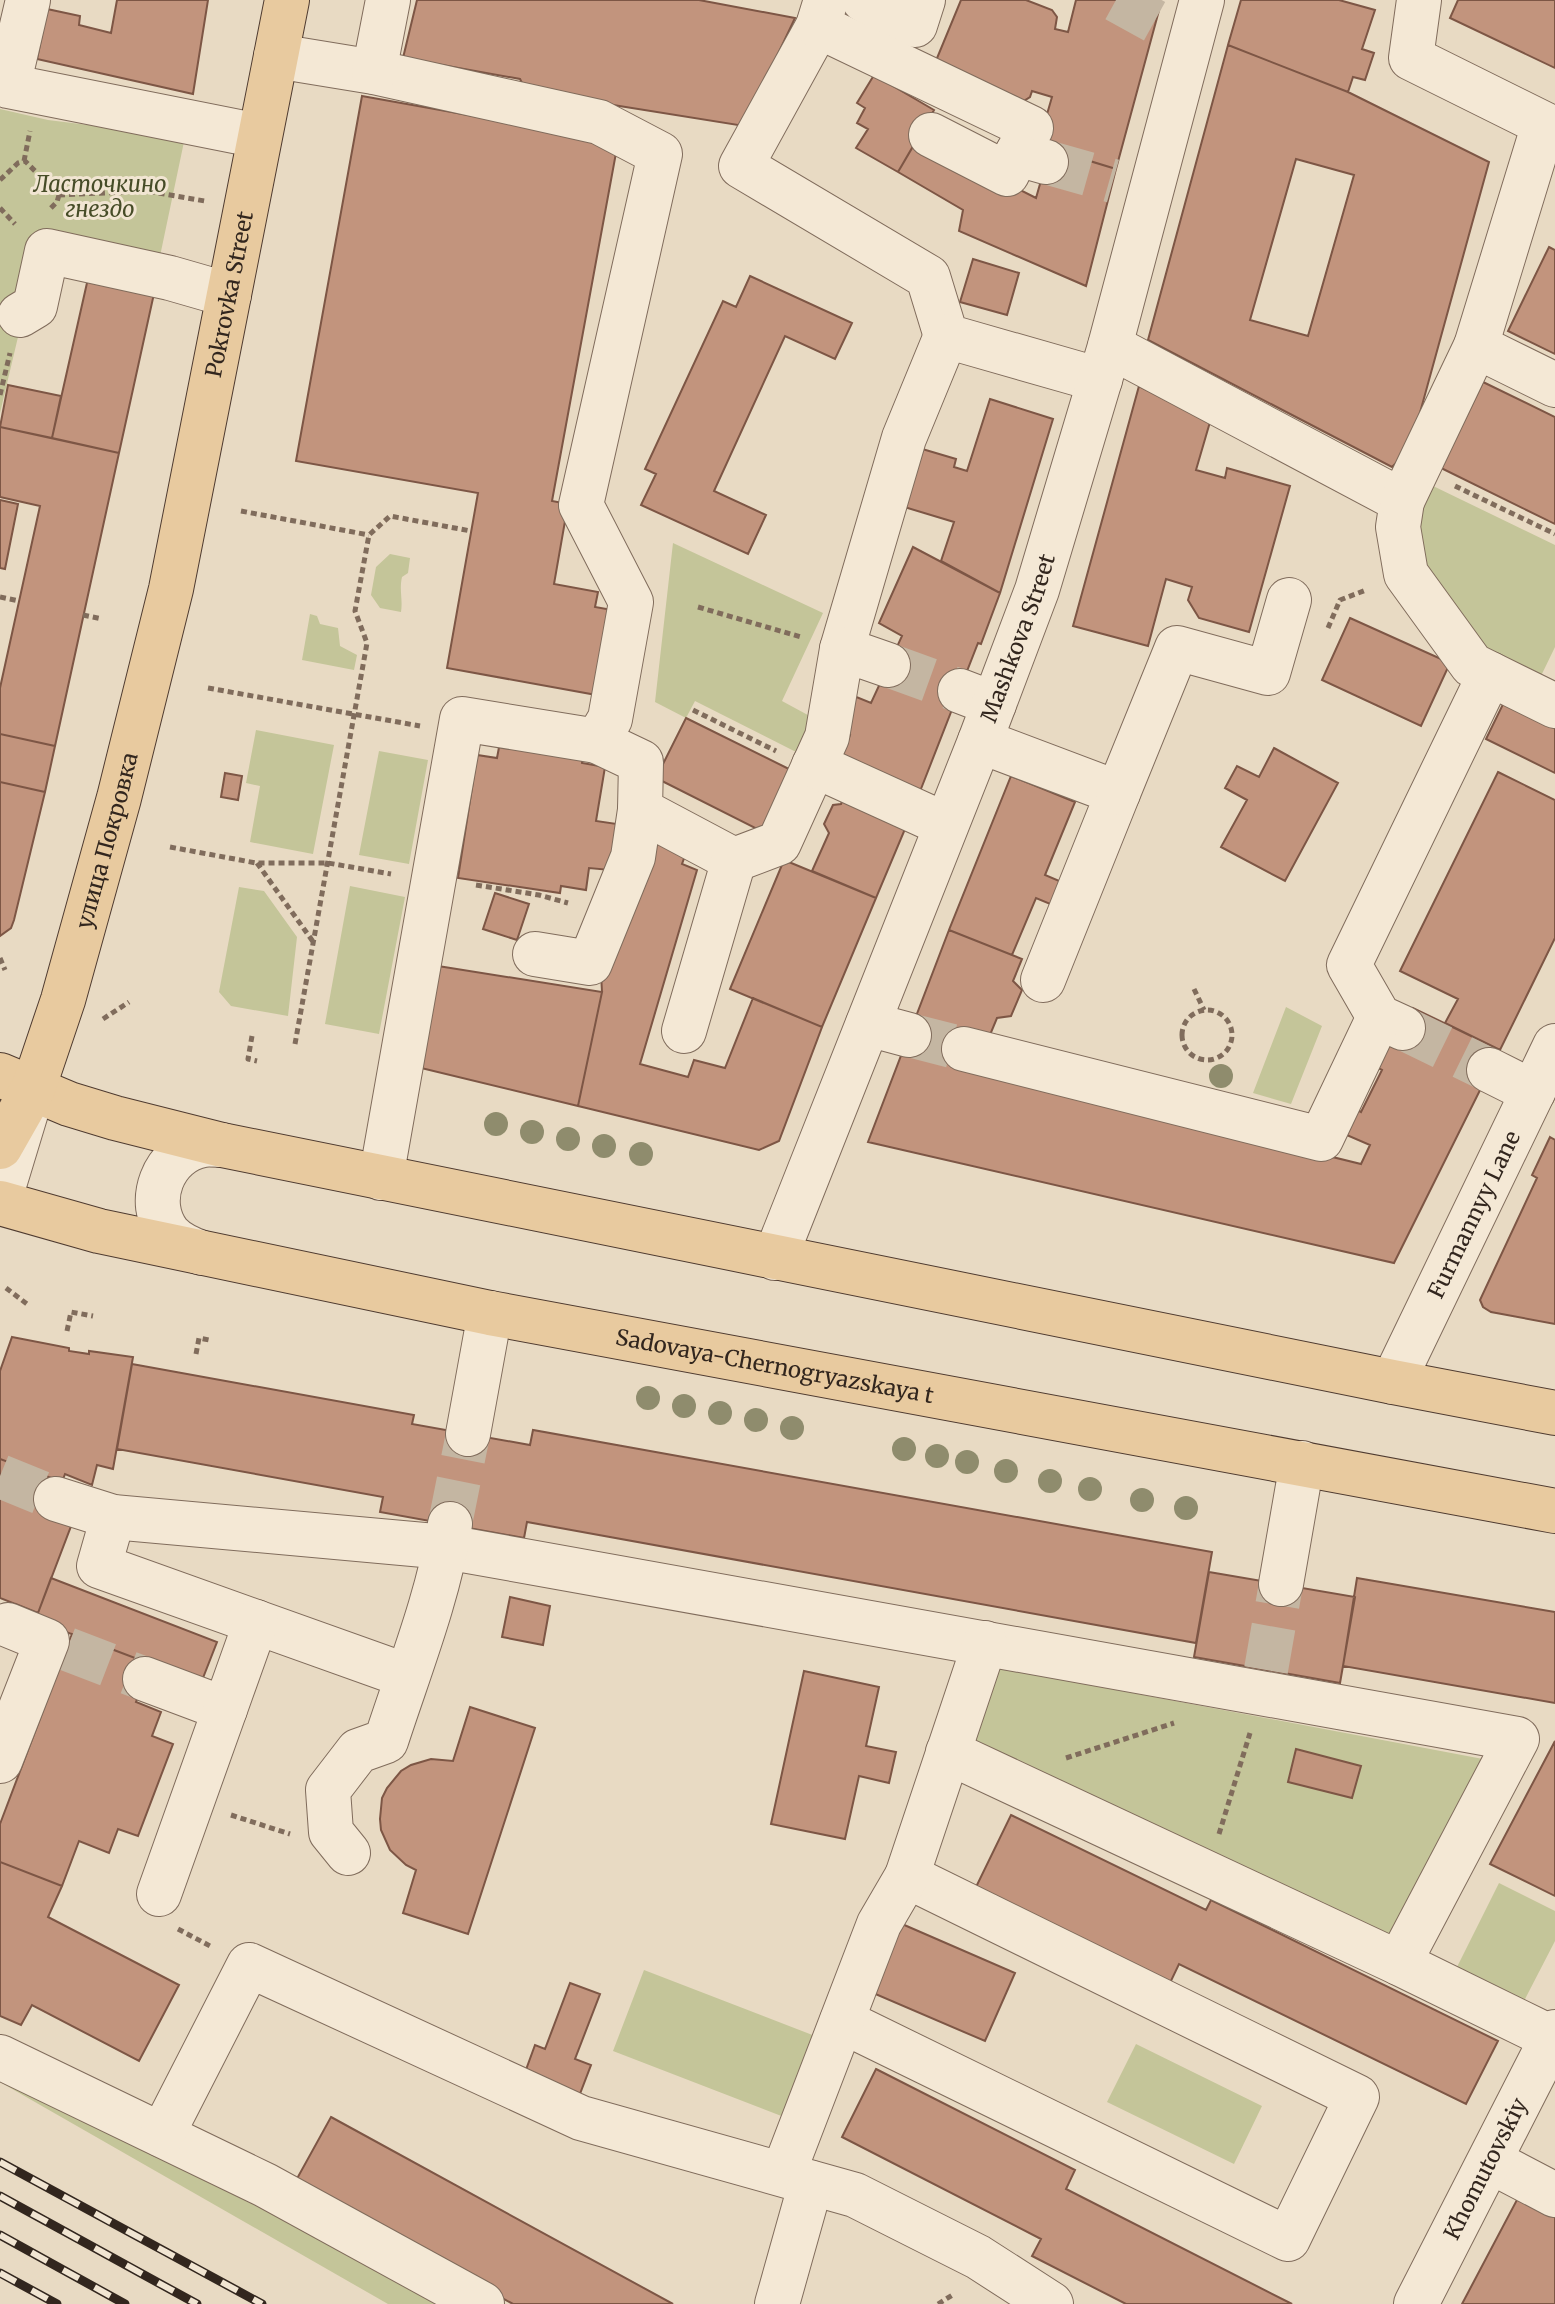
<svg xmlns="http://www.w3.org/2000/svg" width="1555" height="2304" font-family="Merriweather,serif">
<style>
.green{fill:#c4c599}
.building{fill:#c2947d;stroke:#7d5645;stroke-width:2;fill-rule:evenodd}
.lines{fill:none;stroke-linecap:round;stroke-linejoin:round}
.minor-tunnel{stroke:#c4b6a2;stroke-width:44;stroke-dasharray:44 22;stroke-linecap:butt}
.minor-casing{stroke:#806c5c;stroke-width:46}
.major-casing{stroke:#4f3b30;stroke-width:46}
.path{stroke:#806c5c;stroke-width:5;stroke-dasharray:6 4;stroke-linecap:butt}
.minor{stroke:#f4e8d5;stroke-width:44}
.major{stroke:#e8ca9f;stroke-width:44}
.rail-casing{stroke:#32261e;stroke-width:9}
.rail{stroke:#f1e5d2;stroke-width:6;stroke-dasharray:18;stroke-linecap:butt}
.tree{fill:#8f8c6d}
.labels{text-anchor:middle;stroke-width:6;stroke-linejoin:round;paint-order:stroke}
.park-label{font-size:22px;font-style:italic;fill:#464c27;stroke:#f1e5d2}
.street-label{font-size:22px;fill:#32261e;stroke:#f1e5d2}
</style>
<rect width="100%" height="100%" fill="#e8dac3"/>
<!-- green -->
<path class="green" d="M0,109L48,120L185,137L155,280L51,258L22,320L0,413Z
M1431,485L1555,545V647L1540,678L1475,644L1421,571L1413,522Z
M673,543L823,613L782,701L817,720L800,754L695,701L686,718L655,702Z
M390,554L410,558L408,573L402,577C399,590 403,599 401,612L380,608L371,595L376,567Z
M310,614L317,616L320,624L338,628L340,646L357,655L354,670L302,660Z
M256,730L334,745L313,854L250,842L260,786L246,783Z
M379,751L428,760L409,864L359,855Z
M350,886L405,897L379,1034L325,1024Z
M239,887L264,891L297,937L288,1016L231,1006L219,992Z
M1286,1007L1322,1026L1291,1104L1253,1093Z
M995,1667L1483,1759L1392,1940L967,1745Z
M1499,1883L1555,1911V1941L1524,2001L1457,1967Z
M644,1970L815,2036L784,2117L613,2051Z
M1136,2044L1262,2106L1234,2164L1107,2102Z
M0,2066L452,2304H388L0,2082Z"/>
<!-- building -->
<path class="building" d="M117,0H208L193,94L37,59L47,9L80,16L79,25L111,33Z
M417,0H699L795,18L744,126L526,91L520,79L403,58Z
M961,0H1026L1052,10L1057,17L1055,29L1068,32L1076,0H1156L1161,3L1116,169L1038,145L1052,97L1032,91L1030,97L1022,102L935,63Z
M1241,0H1339L1375,10L1362,49L1374,53L1365,80L1353,77L1348,92L1228,45Z
M1458,0H1555V68L1450,18Z
M1228,45L1348,92L1489,162L1410,449L1392,467L1148,340ZM1296,159L1354,175L1308,336L1250,320Z
M874,75L934,110L898,172L856,148L868,129L857,123L865,108L857,103Z
M362,96L618,142L552,501L568,504L554,584L598,592L595,607L618,611L602,696L447,668L478,493L296,461Z
M918,138L1036,198L1050,149L1116,169L1086,286L959,231L963,210L898,172Z
M1549,247L1555,250V354L1508,331Z
M973,259L1019,273L1007,315L960,302Z
M89,274L155,289L119,453L52,438Z
M750,276L852,323L835,359L785,336L714,491L766,515L748,554L641,505L656,474L645,469L723,301L736,307Z
M1483,382L1555,417V524L1441,468Z
M8,385L61,396L52,438L0,427Z
M1139,386L1210,422L1196,470L1225,478L1227,468L1290,486L1249,632L1199,618L1188,600L1192,587L1166,579L1148,646L1073,626Z
M990,399L1053,419L1000,593L941,561L954,522L901,506L919,448L956,459L954,467L967,471Z
M0,427L119,453L55,746L0,734V688L40,506L0,497Z
M0,500L18,504L5,569L0,568Z
M913,547L1000,593L981,644L978,643L919,794L842,757L850,735L838,727L854,696L871,703L902,636L879,623Z
M1350,618L1450,663L1421,726L1322,680Z
M1507,696L1555,720V773L1486,739Z
M686,718L791,770L761,831L656,778Z
M0,734L55,746L45,792L0,782Z
M500,742L583,755L582,763L605,767L596,821L617,824L610,870L589,868L586,890L561,886L560,893L458,878L477,755L497,758Z
M1274,748L1338,783L1285,881L1221,847L1247,800L1225,788L1237,766L1259,777Z
M857,766L913,810L876,898L812,871L829,833L824,824L833,805L841,804Z
M1498,772L1555,800V938L1500,1050L1445,1023L1458,999L1400,971Z
M225,773L242,776L238,800L221,797Z
M1011,776L1075,802L1045,875L1064,883L1055,906L1036,898L1012,955L949,930Z
M0,782L45,792L14,920L11,928L0,936Z
M655,838L687,850L682,864L697,870L640,1064L688,1077L694,1060L725,1068L753,998L822,1027L779,1141L759,1150L578,1106L602,992L601,973Z
M784,860L876,898L822,1027L730,989Z
M495,893L529,904L517,940L483,929Z
M949,930L1022,959L1013,981L1022,990L1011,1016L997,1018L990,1035L958,1065L1361,1164L1370,1145L1342,1133L1354,1108L1361,1112L1382,1070L1374,1066L1387,1041L1394,1045L1413,1008L1500,1050L1394,1263L868,1142Z
M438,966L602,992L578,1106L417,1067Z
M1550,1137L1555,1140V1324L1491,1312L1483,1307L1480,1300L1537,1178L1532,1175Z
M12,1337L69,1348V1351L89,1354V1351L133,1357L113,1469L97,1465L92,1485L65,1474L62,1482L0,1459V1371Z
M132,1364L414,1415L412,1424L530,1445L533,1430L1212,1552L1196,1643L527,1522L524,1538L380,1512L383,1497L117,1449Z
M0,1459L62,1482L73,1521L38,1613L0,1598Z
M1209,1572L1355,1597L1340,1683L1194,1657Z
M51,1578L217,1642L201,1683L13,1612L16,1604L38,1613Z
M1357,1578L1555,1612V1703L1343,1666Z
M510,1597L550,1606L543,1645L502,1637Z
M72,1634L151,1664L136,1702L161,1712L152,1736L173,1744L138,1836L118,1829L109,1853L79,1841L62,1886L0,1862V1824Z
M804,1671L879,1687L866,1746L896,1752L889,1783L859,1776L845,1839L771,1824Z
M470,1707L535,1728L468,1934L403,1913L416,1870L406,1865L390,1850L381,1830L380,1819L382,1798L387,1788L401,1771L411,1765L431,1759L453,1761Z
M1555,1741V1896L1490,1864Z
M1296,1749L1361,1766L1352,1798L1288,1782Z
M1011,1815L1206,1910L1211,1900L1498,2041L1466,2104L1179,1964L1170,1983L976,1887Z
M0,1862L62,1886L48,1917L179,1985L139,2061L32,2005L21,2025L0,2016Z
M902,1924L1015,1973L985,2041L873,1993Z
M570,1983L600,1994L575,2059L591,2065L578,2099L523,2078L535,2045L545,2049Z
M876,2069L1075,2170L1066,2189L1292,2304H1126L1032,2256L1041,2239L842,2137Z
M331,2117L673,2304H513L294,2184Z
M1519,2196L1555,2215V2304H1462Z"/>
<g class="lines">
<!-- minor-tunnel -->
<path class="minor-tunnel" d="M1116,0L1156,22
M1046,162L1113,181
M888,665L960,691
M1403,1028L1489,1070
M909,1035L964,1049
M0,1476L56,1499
M450,1524L468,1434
M67,1649L145,1679
M1266,1670L1281,1584"/>
<defs>
<g id="minor">
<path d="M28,0L8,86L259,136"/>
<path d="M826,0L818,26L741,166L928,277L946,336L1100,380"/>
<path d="M864,0L890,15L915,25L923,0"/>
<path d="M1419,0L1411,58L1544,124L1476,346"/>
<path d="M818,26L1031,128L1017,154L1046,162"/>
<path d="M276,56L374,72L599,122L660,154L581,505L631,602L610,719L597,741L462,719L381,1178"/>
<path d="M374,72L388,0"/>
<path d="M931,135L1007,174L1017,154"/>
<path d="M20,315L35,306L47,251L170,278L229,295"/>
<path d="M1110,346L1402,501L1398,527L1406,574L1472,665L1555,706"/>
<path d="M1402,501L1476,346L1555,385"/>
<path d="M842,649L904,438L946,336"/>
<path d="M960,691L994,704"/>
<path d="M597,741L641,762L640,810L734,860L779,843L827,737L842,649L888,665"/>
<path d="M980,741L1118,793L1043,980"/>
<path d="M814,765L946,825"/>
<path d="M1118,793L1177,648L1268,673L1289,600"/>
<path d="M535,954L590,963L633,857L640,810"/>
<path d="M868,1024L909,1035"/>
<path d="M1403,1028L1379,1017L1349,965L1490,674"/>
<path d="M684,1031L734,860"/>
<path d="M964,1049L1321,1139L1379,1017"/>
<path d="M1489,1070L1533,1092"/>
<path d="M0,1198L27,1109"/>
<path d="M202,1253C190,1249 178,1244 169,1234C144,1202 163,1152 203,1145C209,1144 217,1145 222,1145"/>
<path id="s1" d="M775,1258L980,741L1037,590L1110,346L1202,0"/>
<path id="s2" d="M1393,1382L1555,1046"/>
<path d="M468,1434L490,1313"/>
<path d="M56,1499L113,1517L446,1547L1517,1739L1399,1963L1552,2038"/>
<path d="M113,1517L99,1566L407,1676"/>
<path d="M1281,1584L1302,1463"/>
<path d="M145,1679L225,1709L159,1894"/>
<path d="M225,1709L256,1622"/>
<path d="M948,1752L1399,1963"/>
<path d="M0,1761L47,1641L8,1625"/>
<path d="M348,1853L331,1832L328,1790L358,1751L386,1741C409,1670 438,1598 450,1524"/>
<path d="M842,2021L1288,2239L1357,2097L907,1876L985,1643"/>
<path d="M0,2057L265,2185L482,2304"/>
<path d="M162,2135L249,1965L581,2118L855,2195L978,2257L1051,2304"/>
<path d="M1490,2161L1555,2195"/>
<path d="M783,2174L879,1924L907,1876"/>
<path d="M777,2304L811,2183"/>
<path id="s3" d="M1416,2304L1555,2032"/>
</g>
<g id="major">
<path d="M0,1075L69,1104L115,1118L222,1145L1393,1382L1555,1413"/>
<path id="s4" d="M0,1147L33,1089L63,1000L119,798L171,589L287,0"/>
<path id="s5" d="M0,1203L99,1231L490,1313L1555,1511"/>
</g>
</defs>
<!-- minor casing -->
<use href="#minor" class="minor-casing"/>
<!-- major casing -->
<use href="#major" class="major-casing"/>
<!-- path -->
<path class="path" d="M24,161L30,131
M0,180L18,163L25,161L59,195L57,202L49,210
M59,195L146,191L205,201
M0,208L15,224
M0,395L10,353
M1455,486L1555,534
M241,511L369,535
M0,597L19,601
M698,607L801,637
M83,615L102,619
M1328,628L1340,600L1366,590
M208,688L420,726
M693,710L776,751
M170,847L256,863H328L391,874
M257,863L314,943
M476,885L539,895L568,903
M0,958L5,970
M1194,989L1204,1010
M1182 1035a25 25 0 1 1 50 0a25 25 0 1 1-50 0Z
M103,1019L129,1002
M252,1036L248,1059L257,1061
M295,1044L367,643L355,611L369,535L390,516L471,531
M6,1288L27,1304
M67,1331L71,1312L93,1316
M196,1354L199,1338L209,1340
M1066,1758L1174,1723
M231,1815L290,1834
M1219,1834L1250,1733
M178,1929L212,1947
M938,2304L954,2294"/>
<!-- minor -->
<use href="#minor" class="minor"/>
<!-- major -->
<use href="#major" class="major"/>
<defs>
<path id="rail" d="M0,2162L262,2304
M0,2196L197,2304
M0,2235L125,2304
M0,2273L57,2304"/>
</defs>
<!-- rail casing -->
<use href="#rail" class="rail-casing"/>
<!-- rail -->
<use href="#rail" class="rail"/>
</g>
<!-- trees -->
<g class="tree">
<circle cx="1221" cy="1076" r="12"/>
<circle cx="496" cy="1124" r="12"/>
<circle cx="532" cy="1132" r="12"/>
<circle cx="568" cy="1139" r="12"/>
<circle cx="604" cy="1146" r="12"/>
<circle cx="641" cy="1154" r="12"/>
<circle cx="648" cy="1398" r="12"/>
<circle cx="684" cy="1406" r="12"/>
<circle cx="720" cy="1413" r="12"/>
<circle cx="756" cy="1420" r="12"/>
<circle cx="792" cy="1428" r="12"/>
<circle cx="904" cy="1449" r="12"/>
<circle cx="937" cy="1456" r="12"/>
<circle cx="967" cy="1462" r="12"/>
<circle cx="1006" cy="1471" r="12"/>
<circle cx="1050" cy="1481" r="12"/>
<circle cx="1090" cy="1489" r="12"/>
<circle cx="1142" cy="1500" r="12"/>
<circle cx="1186" cy="1508" r="12"/>
</g>
<g class="labels">
<!-- park labels -->
<g class="park-label">
<text x="100" y="192">Ласточкино<tspan x="100" dy="25">гнездо</tspan></text>
</g>
<!-- street labels -->
<g class="street-label">
<text dy="8" stroke="none"><textPath href="#s4" startOffset="886">Pokrovka Street</textPath></text>
<text dy="8" stroke="none"><textPath href="#s1" startOffset="666">Mashkova Street</textPath></text>
<text dy="8" stroke="none"><textPath href="#s4" startOffset="326">улица Покровка</textPath></text>
<text dy="8" stroke="none"><textPath href="#s2" startOffset="186">Furmannyy Lane</textPath></text>
<text dy="8" stroke="none"><textPath href="#s5" startOffset="792">Sadovaya-Chernogryazskaya t</textPath></text>
<text dy="8" stroke="none"><textPath href="#s3" startOffset="152">Khomutovskiy</textPath></text>
</g>
</g>
</svg>
